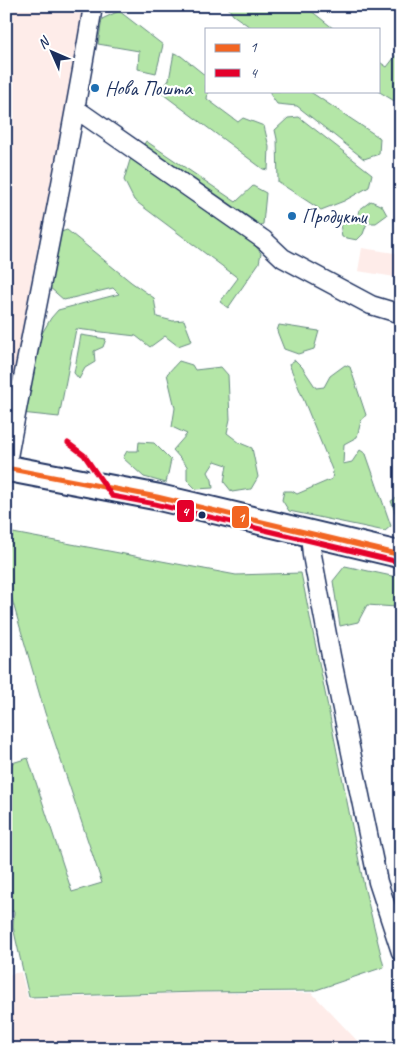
<svg xmlns="http://www.w3.org/2000/svg" width="407" height="1055" font-family="Caveat,sans-serif">
<style>
.built{fill:#feece9}
.green{fill:#b4e6a7;stroke:#688a82}
.lines{fill:none;stroke-linecap:round;stroke-linejoin:round}
.street-casing{stroke:#1b2f5e;stroke-width:21}
.secondary-casing{stroke:#1b2f5e;stroke-width:29}
.street{stroke:#fff;stroke-width:18}
.secondary{stroke:#fff;stroke-width:25}
.bus-1-casing{stroke:#fff;stroke-width:9}
.bus-2-casing{stroke:#fff;stroke-width:9}
.bus-1{stroke:#f26522;stroke-width:5}
.bus-2{stroke:#e4002b;stroke-width:5}
.poi-dot{fill:#1f6fb2;stroke:#fff;stroke-width:2}
.bus-dot{fill:#1b2f5e;stroke:#fff;stroke-width:2}
.labels{text-anchor:middle;stroke-width:4.5;stroke-linejoin:round;paint-order:stroke}
.poi-label{font-size:20px;fill:#1b2f5e;stroke:#fff;text-anchor:start}
.line-badge{stroke:#fff;stroke-width:2}
.badge-label{font-size:14px;text-anchor:middle;font-weight:bold;fill:#fff}
</style>
<rect width="100%" height="100%" fill="#fff"/>
<filter id="ink" filterUnits="userSpaceOnUse"><feTurbulence type="fractalNoise" baseFrequency=".02" numOctaves="2"/><feDisplacementMap in="SourceGraphic" scale="10" xChannelSelector="R" yChannelSelector="G"/><feConvolveMatrix kernelMatrix="1 2 1 2 8 2 1 2 1" color-interpolation-filters="sRGB"/></filter>
<g filter="url(#ink)">
<!-- built -->
<path class="built" d="M6,6H87L33,271L9,409L6,414Z
M362,248L401,254V278L358,271Z
M21,972L28,999L198,993H312L365,1049H6V975Z"/>
<!-- green -->
<path class="green" d="M227,6H305L334,29H253L233,15Z
M119,11L163,45L156,73L138,69L139,51L98,44L102,19Z
M401,49V105L378,91V61L387,67Z
M174,53L181,56L206,76V91H208L207,99L238,122L243,118L264,126L269,147L268,170L263,169L160,92L169,80Z
M270,91H309L380,138L379,154L364,159L297,106L277,104L270,94Z
M299,117L372,174L369,187L344,201L321,210L278,182L277,139L275,130L288,118Z
M146,141L236,202L253,186L266,193L263,224L245,233L261,253L259,263L228,308L220,302L238,278L134,200L124,180L130,160L137,156Z
M371,201L382,206L387,215L376,223H367L363,234L357,240L342,237L340,223L349,218H357L359,210Z
M67,230L131,282L154,298L157,317L173,321L184,320L192,341L178,346L165,336L150,347L136,336L76,329L59,417L21,413L41,335L51,318L58,310L119,294L113,288L64,300L49,287L58,233Z
M279,325L319,331L314,349L298,354L284,349L277,331Z
M81,335L106,339L103,347L94,351L95,362L85,368L79,379L74,373Z
M295,360L302,367L316,388L324,387L330,376L345,365L350,367L366,415L361,421L357,437L344,444L343,464L352,462L360,450L366,454L391,526L385,531L289,511L282,500L284,491H292L297,494L332,479L333,472L289,364Z
M179,361L192,365L195,370L221,367L228,375L230,419L227,433L240,443L252,448L258,477L251,489L232,492L224,482L227,465L215,461L208,472L212,480L213,488L196,489L187,480V466L173,450L187,434L172,427L175,408L167,374Z
M139,442L154,443L171,460L166,483L144,477L123,458L127,451H138Z
M400,496L401,497V529L391,501Z
M13,533L236,575L301,573L364,886L384,967L313,991L198,992L29,997L13,927L14,911L6,913V757L9,764L28,758L72,892L102,883L45,713L6,579V557Z
M345,566L401,578V606L396,607L367,605L358,622L340,626L333,581Z"/>
<g class="lines">
<defs>
<path id="street" d="M76,109L264,240L283,258L371,305L401,314
M6,468C34,314 68,161 93,6
M310,534L312,555L331,656L378,882L401,952"/>
<path id="secondary" d="M6,468L157,497L401,555"/>
</defs>
<!-- street casing -->
<use href="#street" class="street-casing"/>
<!-- secondary casing -->
<use href="#secondary" class="secondary-casing"/>
<!-- street -->
<use href="#street" class="street"/>
<!-- secondary -->
<use href="#secondary" class="secondary"/>
<defs>
<path id="bus-1" d="M6,468L157,497L401,555"/>
<path id="bus-2" d="M68,443L84,455L112,496L155,504L399,562"/>
</defs>
<!-- bus-1 casing -->
<use href="#bus-1" class="bus-1-casing"/>
<!-- bus-2 casing -->
<use href="#bus-2" class="bus-2-casing"/>
<!-- bus-1 -->
<use href="#bus-1" class="bus-1"/>
<!-- bus-2 -->
<use href="#bus-2" class="bus-2"/>
</g>
</g>
<!-- markers -->
<g class="poi-dot">
<circle cx="95" cy="88" r="5"/>
<circle cx="292" cy="216" r="5"/>
</g>
<circle class="bus-dot" cx="202" cy="515" r="4.5"/>
<g class="labels">
<!-- poi labels -->
<g class="poi-label">
<text x="105" y="95">Нова Пошта</text>
<text x="302" y="223">Продукти</text>
</g>
</g>
<g class="line-badge">
<rect x="176" y="499" width="19" height="24" rx="5" fill="#e4002b"/>
<rect x="231" y="505" width="19" height="24" rx="5" fill="#f26522"/>
</g>
<g class="badge-label">
<text x="185" y="516">4</text>
<text x="241" y="522">1</text>
</g>
<!-- margin -->
<rect width="407" height="1055" fill="none" stroke="#fff" stroke-width="25"/>
<rect x="12" y="12" width="382" height="1030" fill="none" stroke="#1b2f5e" stroke-width="2" filter="url(#ink)"/>
<!-- legend -->
<rect x="205" y="28" width="175" height="65" fill="#ffffff" stroke="#a4acbf"/>
<rect x="215" y="44" width="25" height="8" fill="#f26522" stroke="#a4acbf"/>
<text x="250" y="52" font-size="15" fill="#1b2f5e">1</text>
<rect x="215" y="69" width="25" height="8" fill="#e4002b" stroke="#a4acbf"/>
<text x="250" y="78" font-size="15" fill="#1b2f5e">4</text>
<!-- north arrow -->
<g transform="translate(52 52) rotate(315)" stroke="#ffffff" stroke-width="4" paint-order="stroke">
<path d="M0-4L9 19L0 12L-9 19Z" fill="#1b2f5e"/>
<text y="-8" font-size="14" font-weight="bold" text-anchor="middle" fill="#1b2f5e">N</text>
</g>
</svg>
